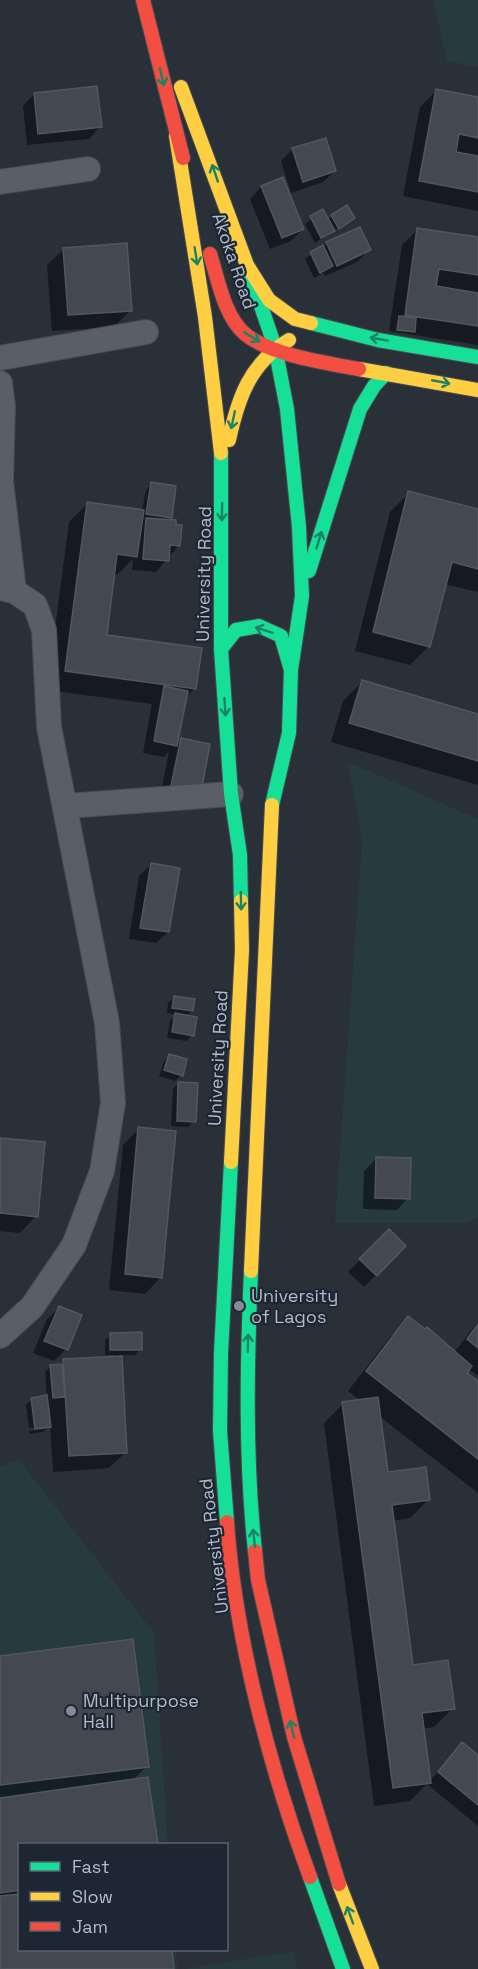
<svg xmlns="http://www.w3.org/2000/svg" width="478" height="1969" font-family="'Space Grotesk',sans-serif">
<style>
.green{fill:#273a3e}
.shadow{fill:#0007}
.building{fill:#444950;stroke:#52575f;stroke-width:1.5}
.lines{fill:none;stroke-linecap:round;stroke-linejoin:round}
.street-casing{stroke:#484c53;stroke-width:26}
.fast-casing{stroke:#484c53;stroke-width:16}
.slow-casing{stroke:#484c53;stroke-width:16}
.jam-casing{stroke:#484c53;stroke-width:16}
.street{stroke:#5a5e66;stroke-width:24}
.fast{stroke:#16e098;stroke-width:14}
.slow{stroke:#ffcf43;stroke-width:14}
.jam{stroke:#f24e42;stroke-width:14}
.oneway{stroke:#1a8366}
.poi-dot{fill:#848b96;stroke:#1d2633;stroke-width:2}
.labels{text-anchor:middle;stroke-width:4.5;stroke-linejoin:round;paint-order:stroke}
.street-label{font-size:18px;fill:#b4bcc9;stroke:#1d2633}
.poi-label{font-size:18px;fill:#b4bcc9;stroke:#1d2633;text-anchor:start}
</style>
<rect width="100%" height="100%" fill="#2a3038"/>
<!-- green -->
<path class="green" d="M433,0H478V67L447,61Z
M348,762L478,819V1217L466,1223H335L362,840Z
M19,1460L154,1633L168,1844H20V1950H176L177,1969H0V1466Z
M294,1951L297,1969H184Z"/>
<!-- shadow -->
<path class="shadow" d="M436,91L478,99V211L403,196L420,107Z
M34,94L100,127L89,139L27,145L23,106Z
M293,149L335,171L323,182L291,193L281,161Z
M282,179L303,229L291,241L270,249L250,199L261,187Z
M346,207L353,218L315,243L305,224L323,211L327,220Z
M418,229L478,238V345L389,331L402,245Z
M327,244L369,250L357,262L325,276L323,273L314,278L305,259Z
M64,249L130,311L114,327L52,331L47,265Z
M152,484L170,517L167,520L179,545L156,572L132,570L133,559L117,575L113,574L105,637L195,688L185,698L176,745L181,739L199,792L160,798L169,751L164,757L143,753L152,704L47,690L69,522L88,503L142,511L146,490Z
M409,493L478,510V592L445,584L429,646L410,665L355,651L390,512Z
M362,682L478,715V785L331,742L343,701Z
M151,864L168,932L156,943L129,939L139,876Z
M174,998L192,1010L186,1016L192,1035L186,1041L167,1038L170,1021L176,1015L167,1013L168,1003Z
M170,1055L181,1075L175,1081L159,1076L164,1061Z
M178,1083L194,1121L188,1127L171,1126L173,1089Z
M139,1129L161,1277L145,1294L109,1290L123,1145Z
M0,1139L36,1216L20,1233L0,1231Z
M376,1159L408,1198L397,1210L363,1209L364,1171Z
M389,1231L404,1246L364,1287L348,1272Z
M59,1308L80,1316L66,1349L54,1361L33,1353L47,1319Z
M409,1318L425,1331L427,1329L455,1351L478,1322V1376L468,1369L465,1373L478,1383V1493L379,1416L387,1474L429,1499L410,1518L393,1521L412,1666L453,1708L434,1727L422,1729L429,1782L462,1744L478,1757V1826L427,1784L410,1801L374,1806L324,1423L343,1404L361,1401L348,1391L390,1337Z
M111,1334L140,1349L135,1355H120L126,1452L109,1468L53,1472L50,1425L43,1432L30,1434L29,1431L45,1429V1426L29,1428L26,1405L32,1399L47,1397L45,1372L51,1366H59L64,1361L114,1358V1355H105V1340Z
M0,1657L147,1766L133,1780L147,1778L157,1844H20V1950H170L173,1969H0Z"/>
<!-- building -->
<path class="building" d="M97,86L102,127L38,134L34,93Z
M436,89L478,97V138L459,134L456,152L478,156V192L419,181Z
M326,138L336,171L303,182L292,148Z
M283,177L304,229L282,238L261,186Z
M347,205L355,218L339,229L331,215Z
M323,209L335,231L321,238L310,216Z
M360,227L371,250L337,266L326,242Z
M417,228L478,237V275L439,269L436,286L478,293V326L405,315Z
M127,243L132,311L68,315L63,248Z
M323,245L333,266L320,273L310,252Z
M399,316L416,318L415,332L397,330Z
M151,482L176,486L172,518L146,514Z
M408,491L478,509V569L452,562L430,647L373,632Z
M87,502L144,510L137,557L117,554L107,635L202,648L196,689L65,671Z
M146,518L176,520V525H182L180,546L170,545L169,561L143,559Z
M362,680L478,714V761L349,723Z
M164,686L188,691L177,746L154,741Z
M181,738L210,744L201,792L171,786Z
M151,863L180,868L169,932L140,928Z
M174,996L195,999L193,1011L172,1008Z
M175,1013L197,1017L194,1036L172,1032Z
M169,1054L187,1059L183,1076L164,1070Z
M178,1082L198,1083L196,1122L177,1121Z
M138,1127L176,1131L162,1278L125,1274Z
M0,1138L45,1142L38,1217L0,1213Z
M376,1157L411,1158L410,1199L375,1198Z
M389,1229L406,1246L377,1276L359,1259Z
M59,1306L82,1315L68,1350L44,1341Z
M408,1316L425,1329L427,1327L472,1366L467,1373L478,1381V1459L366,1371Z
M478,1324V1348L467,1339Z
M142,1332V1350H110V1333Z
M122,1356L127,1453L69,1456L63,1359Z
M62,1364L65,1397L53,1398L50,1365Z
M47,1395L51,1427L35,1429L31,1398Z
M378,1397L388,1472L426,1467L430,1500L392,1505L413,1665L448,1660L455,1709L422,1713L431,1783L393,1788L342,1402Z
M133,1639L149,1767L0,1785V1656Z
M462,1742L478,1755V1805L438,1772Z
M148,1777L158,1844H20V1890L0,1893V1798Z
M20,1894V1950H172L174,1969H0V1896Z"/>
<g class="lines">
<defs>
<path id="street" d="M0,182L88,169
M0,358L146,332
M0,383L3,406L1,481L14,591
M0,588L14,591L35,605L44,630L49,727L107,1023L113,1103L102,1171L74,1245L32,1307L0,1336
M66,806L231,794"/>
<path id="fast" d="M247,265L275,347L287,409L299,527L302,596L291,670L289,733L272,805
M311,323L378,340L478,357
M221,453V649L231,794L240,855L241,901
M309,571L360,409L374,386L386,373
M221,649L236,630L259,626L281,636L291,670
M251,1271C247,1364 245,1458 255,1551
M227,1522L220,1431L221,1353L231,1162
M310,1877L343,1969"/>
<path id="slow" d="M181,87L247,265L269,300L295,319L311,323
M176,136L205,317L221,453
M359,369L478,390
M229,440C238,398 250,363 289,340
M231,1162L242,950L241,901
M251,1271L272,805
M339,1884L372,1969"/>
<path id="jam" d="M143,0L183,158
M210,254C218,279 224,316 245,334C270,355 327,363 359,369
M227,1522C235,1637 270,1769 310,1877
M255,1551L258,1580L294,1737L339,1884"/>
</defs>
<!-- street casing -->
<use href="#street" class="street-casing"/>
<!-- fast casing -->
<use href="#fast" class="fast-casing"/>
<!-- slow casing -->
<use href="#slow" class="slow-casing"/>
<!-- jam casing -->
<use href="#jam" class="jam-casing"/>
<!-- street -->
<use href="#street" class="street"/>
<!-- fast -->
<use href="#fast" class="fast"/>
<!-- slow -->
<use href="#slow" class="slow"/>
<!-- jam -->
<use href="#jam" class="jam"/>
</g>
<!-- one-way arrows -->
<defs><path id="oneway-shaft" d="M-6 0H5M1.5-3L5.5 0L1.5 3" fill="none" stroke-width="1.6" stroke-linecap="round" stroke-linejoin="round" transform="scale(1.5)"/></defs>
<g class="oneway">
<use href="#oneway-shaft" transform="translate(162 77) rotate(76)"/>
<use href="#oneway-shaft" transform="translate(215 173) rotate(-109)"/>
<use href="#oneway-shaft" transform="translate(196 256) rotate(81)"/>
<use href="#oneway-shaft" transform="translate(252 337) rotate(31)"/>
<use href="#oneway-shaft" transform="translate(379 339) rotate(-170)"/>
<use href="#oneway-shaft" transform="translate(441 382) rotate(11)"/>
<use href="#oneway-shaft" transform="translate(233 420) rotate(102)"/>
<use href="#oneway-shaft" transform="translate(222 512) rotate(91)"/>
<use href="#oneway-shaft" transform="translate(319 540) rotate(-73)"/>
<use href="#oneway-shaft" transform="translate(264 630) rotate(-162)"/>
<use href="#oneway-shaft" transform="translate(225 707) rotate(86)"/>
<use href="#oneway-shaft" transform="translate(241 901) rotate(89)"/>
<use href="#oneway-shaft" transform="translate(248 1343) rotate(-88)"/>
<use href="#oneway-shaft" transform="translate(254 1538) rotate(-96)"/>
<use href="#oneway-shaft" transform="translate(292 1729) rotate(-104)"/>
<use href="#oneway-shaft" transform="translate(350 1915) rotate(-110)"/>
</g>
<!-- markers -->
<g class="poi-dot">
<circle cx="239" cy="1306" r="6"/>
<circle cx="71" cy="1711" r="6"/>
</g>
<g class="labels">
<!-- street labels -->
<g class="street-label">
<text transform="translate(234 261) rotate(71)" y="6">Akoka Road</text>
<text transform="translate(204 574) rotate(-89)" y="6">University Road</text>
<text transform="translate(218 1058) rotate(-87)" y="6">University Road</text>
<text transform="translate(214 1546) rotate(-97)" y="6">University Road</text>
</g>
<!-- poi labels -->
<g class="poi-label">
<text x="251" y="1302">University<tspan x="251" dy="21">of Lagos</tspan></text>
<text x="83" y="1707">Multipurpose<tspan x="83" dy="21">Hall</tspan></text>
</g>
</g>
<!-- legend -->
<rect x="18" y="1843" width="210" height="108" fill="#1d2633" stroke="#59626f" stroke-width="1.5"/>
<rect x="30" y="1862" width="30" height="9" fill="#16e098" stroke="#59626f" stroke-width="1.5"/>
<text x="72" y="1873" font-size="18" fill="#b4bcc9">Fast</text>
<rect x="30" y="1892" width="30" height="9" fill="#ffcf43" stroke="#59626f" stroke-width="1.5"/>
<text x="72" y="1903" font-size="18" fill="#b4bcc9">Slow</text>
<rect x="30" y="1922" width="30" height="9" fill="#f24e42" stroke="#59626f" stroke-width="1.5"/>
<text x="72" y="1933" font-size="18" fill="#b4bcc9">Jam</text>
</svg>
